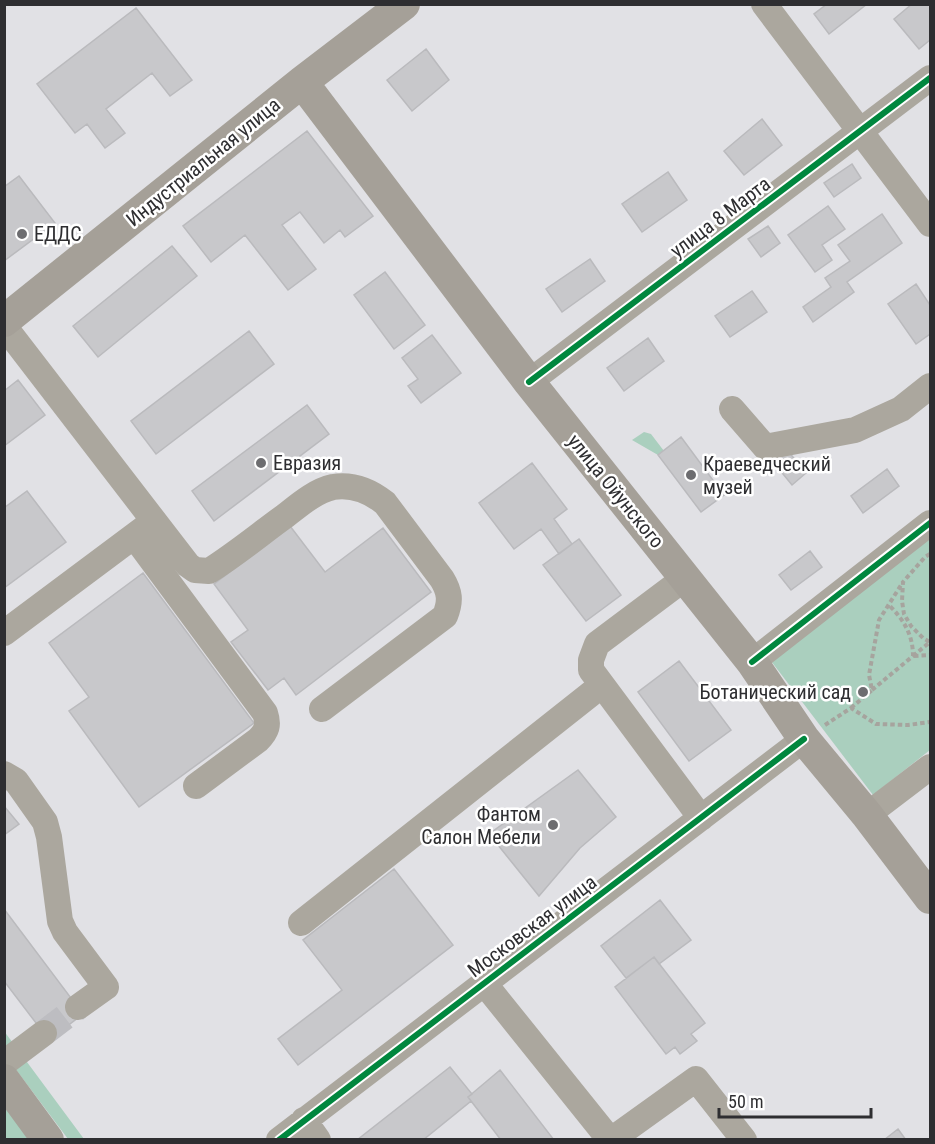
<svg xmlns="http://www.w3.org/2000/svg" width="935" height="1144" font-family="'Roboto Condensed',sans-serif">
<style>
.green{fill:#aacfbe}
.building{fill:#c8c8cb;stroke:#bababd;stroke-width:1.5}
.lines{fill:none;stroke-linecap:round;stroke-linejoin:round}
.minor-tunnel{stroke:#bdbdc1;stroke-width:26;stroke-dasharray:26 13;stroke-linecap:butt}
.path{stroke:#a6a49e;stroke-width:4;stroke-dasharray:4.5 3;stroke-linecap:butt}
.minor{stroke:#aba79e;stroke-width:26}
.major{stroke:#a5a098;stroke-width:32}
.cycleway-casing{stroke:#fff;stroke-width:10}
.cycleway{stroke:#00873e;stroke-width:6}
.poi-dot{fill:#6d6d70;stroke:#fff;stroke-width:2}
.labels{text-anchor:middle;stroke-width:5;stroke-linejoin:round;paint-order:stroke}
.street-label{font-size:20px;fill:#2e2e31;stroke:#fff}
.poi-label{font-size:20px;fill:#2e2e31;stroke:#fff;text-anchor:start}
</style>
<rect width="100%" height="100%" fill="#e1e1e5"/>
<!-- green -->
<path class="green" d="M644,432L651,434L664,451L658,455L632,440Z
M930,532V750L873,795L768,657Z
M4,1031L84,1139H68L5,1055Z
M4,1100L35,1139H6L5,1137Z"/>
<!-- building -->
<path class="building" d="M827,4H867L829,34L814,14Z
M912,4H930V40L919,49L894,19Z
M136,8L192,80L170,96L152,73L106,109L125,133L105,148L87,124L75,133L37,84Z
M426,49L449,80L412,111L387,80Z
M762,119L782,145L744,175L724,151Z
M307,131L373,216L345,237L340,230L324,243L300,212L282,225L316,269L288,290L245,235L211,262L183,226Z
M852,164L861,178L834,197L824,183Z
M668,172L687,200L642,232L622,204Z
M19,176L55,223L4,261V187Z
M828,206L845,229L822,245L832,260L815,272L788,235Z
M882,214L902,243L847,282L854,292L813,322L803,307L831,287L825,278L850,261L838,245Z
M768,226L780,243L761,257L748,239Z
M172,246L197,276L98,357L73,326Z
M590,259L605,281L562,312L546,289Z
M385,272L425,325L394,349L354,295Z
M916,284L930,305V334L916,344L888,304Z
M752,291L767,312L730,337L715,316Z
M249,331L274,364L156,454L131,421Z
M432,335L461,373L421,403L408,386L418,379L402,358Z
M648,338L664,361L624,391L607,368Z
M18,380L45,415L4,446V391Z
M307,405L329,434L214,521L192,491Z
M681,437L724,495L701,512L658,455Z
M788,451L806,473L792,485L774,463Z
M532,463L567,509L554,519L572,544L559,554L541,529L514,549L479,503Z
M887,469L899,486L863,513L851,496Z
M27,491L66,542L4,588V508Z
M290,526L325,572L383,528L431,592L296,695L284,678L268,690L231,642L248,630L214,584Z
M579,539L621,595L586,621L543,565Z
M810,551L822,567L791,590L779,575Z
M143,573L254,723L139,807L69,711L89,697L49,643Z
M679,661L731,730L689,761L638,692Z
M578,770L616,817L580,848L539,896L489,834Z
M4,806L19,824L4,835Z
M394,869L453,945L298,1065L278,1039L342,990L303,940Z
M660,900L691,940L659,964L654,957L626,978L601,946Z
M4,909L83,1014L49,1040L4,981Z
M654,957L705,1023L691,1034L697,1041L680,1054L675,1047L666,1054L615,987Z
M450,1067L472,1094L468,1097L471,1101L423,1140H357Z
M500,1070L554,1140H501L468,1097Z
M898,1129L906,1140H884Z"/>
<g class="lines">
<!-- minor-tunnel -->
<path class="minor-tunnel" d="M44,1033L78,1007"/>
<!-- path -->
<path class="path" d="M930,554L925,557L903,582L902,601L904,614L911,626L923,638L930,642
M913,656L930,642
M914,656L930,655
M872,690L913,656C913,635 904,620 889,605
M851,708L872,690L869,675L879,620L903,582
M825,725L851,708L876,724L908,725L930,722"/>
<!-- minor -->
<path class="minor" d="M764,4L930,224
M4,326L188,565L195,570L209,571C236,554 260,534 285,516C299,505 315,491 333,487C352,484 370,491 385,503L442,579C450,592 451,601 445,616L322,709
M529,382L930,78
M732,409L765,447L855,430L901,409L930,386
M134,536L265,713C269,725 267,731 258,740L196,786
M685,578L597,644L591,660V670L701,818
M4,633L146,527
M752,662L930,523
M4,774L16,781L45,822L49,837L60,921L65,932L106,987L78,1007
M867,815L930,767
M301,923L602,685
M484,983L610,1140
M4,1063L44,1033
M304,1120L318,1140
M279,1140L804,739
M611,1140L696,1079L744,1140"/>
<!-- major -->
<path class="major" d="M302,82L529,382L752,662L804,739L867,815L930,898
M4,321L302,82L404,4
M4,1080L48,1140"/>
<defs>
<path id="cycleway" d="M529,382L930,78
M752,662L930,523
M279,1140L804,739"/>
</defs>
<!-- cycleway casing -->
<use href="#cycleway" class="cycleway-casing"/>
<!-- cycleway -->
<use href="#cycleway" class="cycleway"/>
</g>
<!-- markers -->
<g class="poi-dot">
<circle cx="22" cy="234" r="6"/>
<circle cx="261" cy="463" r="6"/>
<circle cx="691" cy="475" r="6"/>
<circle cx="863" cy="692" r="6"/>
<circle cx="553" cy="825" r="6"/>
</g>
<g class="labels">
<!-- street labels -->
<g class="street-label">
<text transform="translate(203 162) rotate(-39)" y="7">Индустриальная улица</text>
<text transform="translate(720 217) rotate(-37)" y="7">улица 8 Марта</text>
<text transform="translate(616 491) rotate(51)" y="7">улица Ойунского</text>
<text transform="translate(532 926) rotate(-37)" y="7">Московская улица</text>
</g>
<!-- poi labels -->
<g class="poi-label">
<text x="34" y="241">ЕДДС</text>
<text x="273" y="470">Евразия</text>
<text x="703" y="471">Краеведческий<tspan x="703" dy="23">музей</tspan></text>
<text x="851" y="699" text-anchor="end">Ботанический сад</text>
<text x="541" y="821" text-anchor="end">Фантом<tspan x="541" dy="23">Салон Мебели</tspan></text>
</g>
</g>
<!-- border -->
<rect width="935" height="1144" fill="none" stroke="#2e2e31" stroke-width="12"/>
<!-- scale -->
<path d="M719 1108v9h152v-9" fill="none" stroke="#2e2e31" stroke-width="3"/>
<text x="728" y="1108" font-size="18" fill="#2e2e31" stroke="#ffffff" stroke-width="4.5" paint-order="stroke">50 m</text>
</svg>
